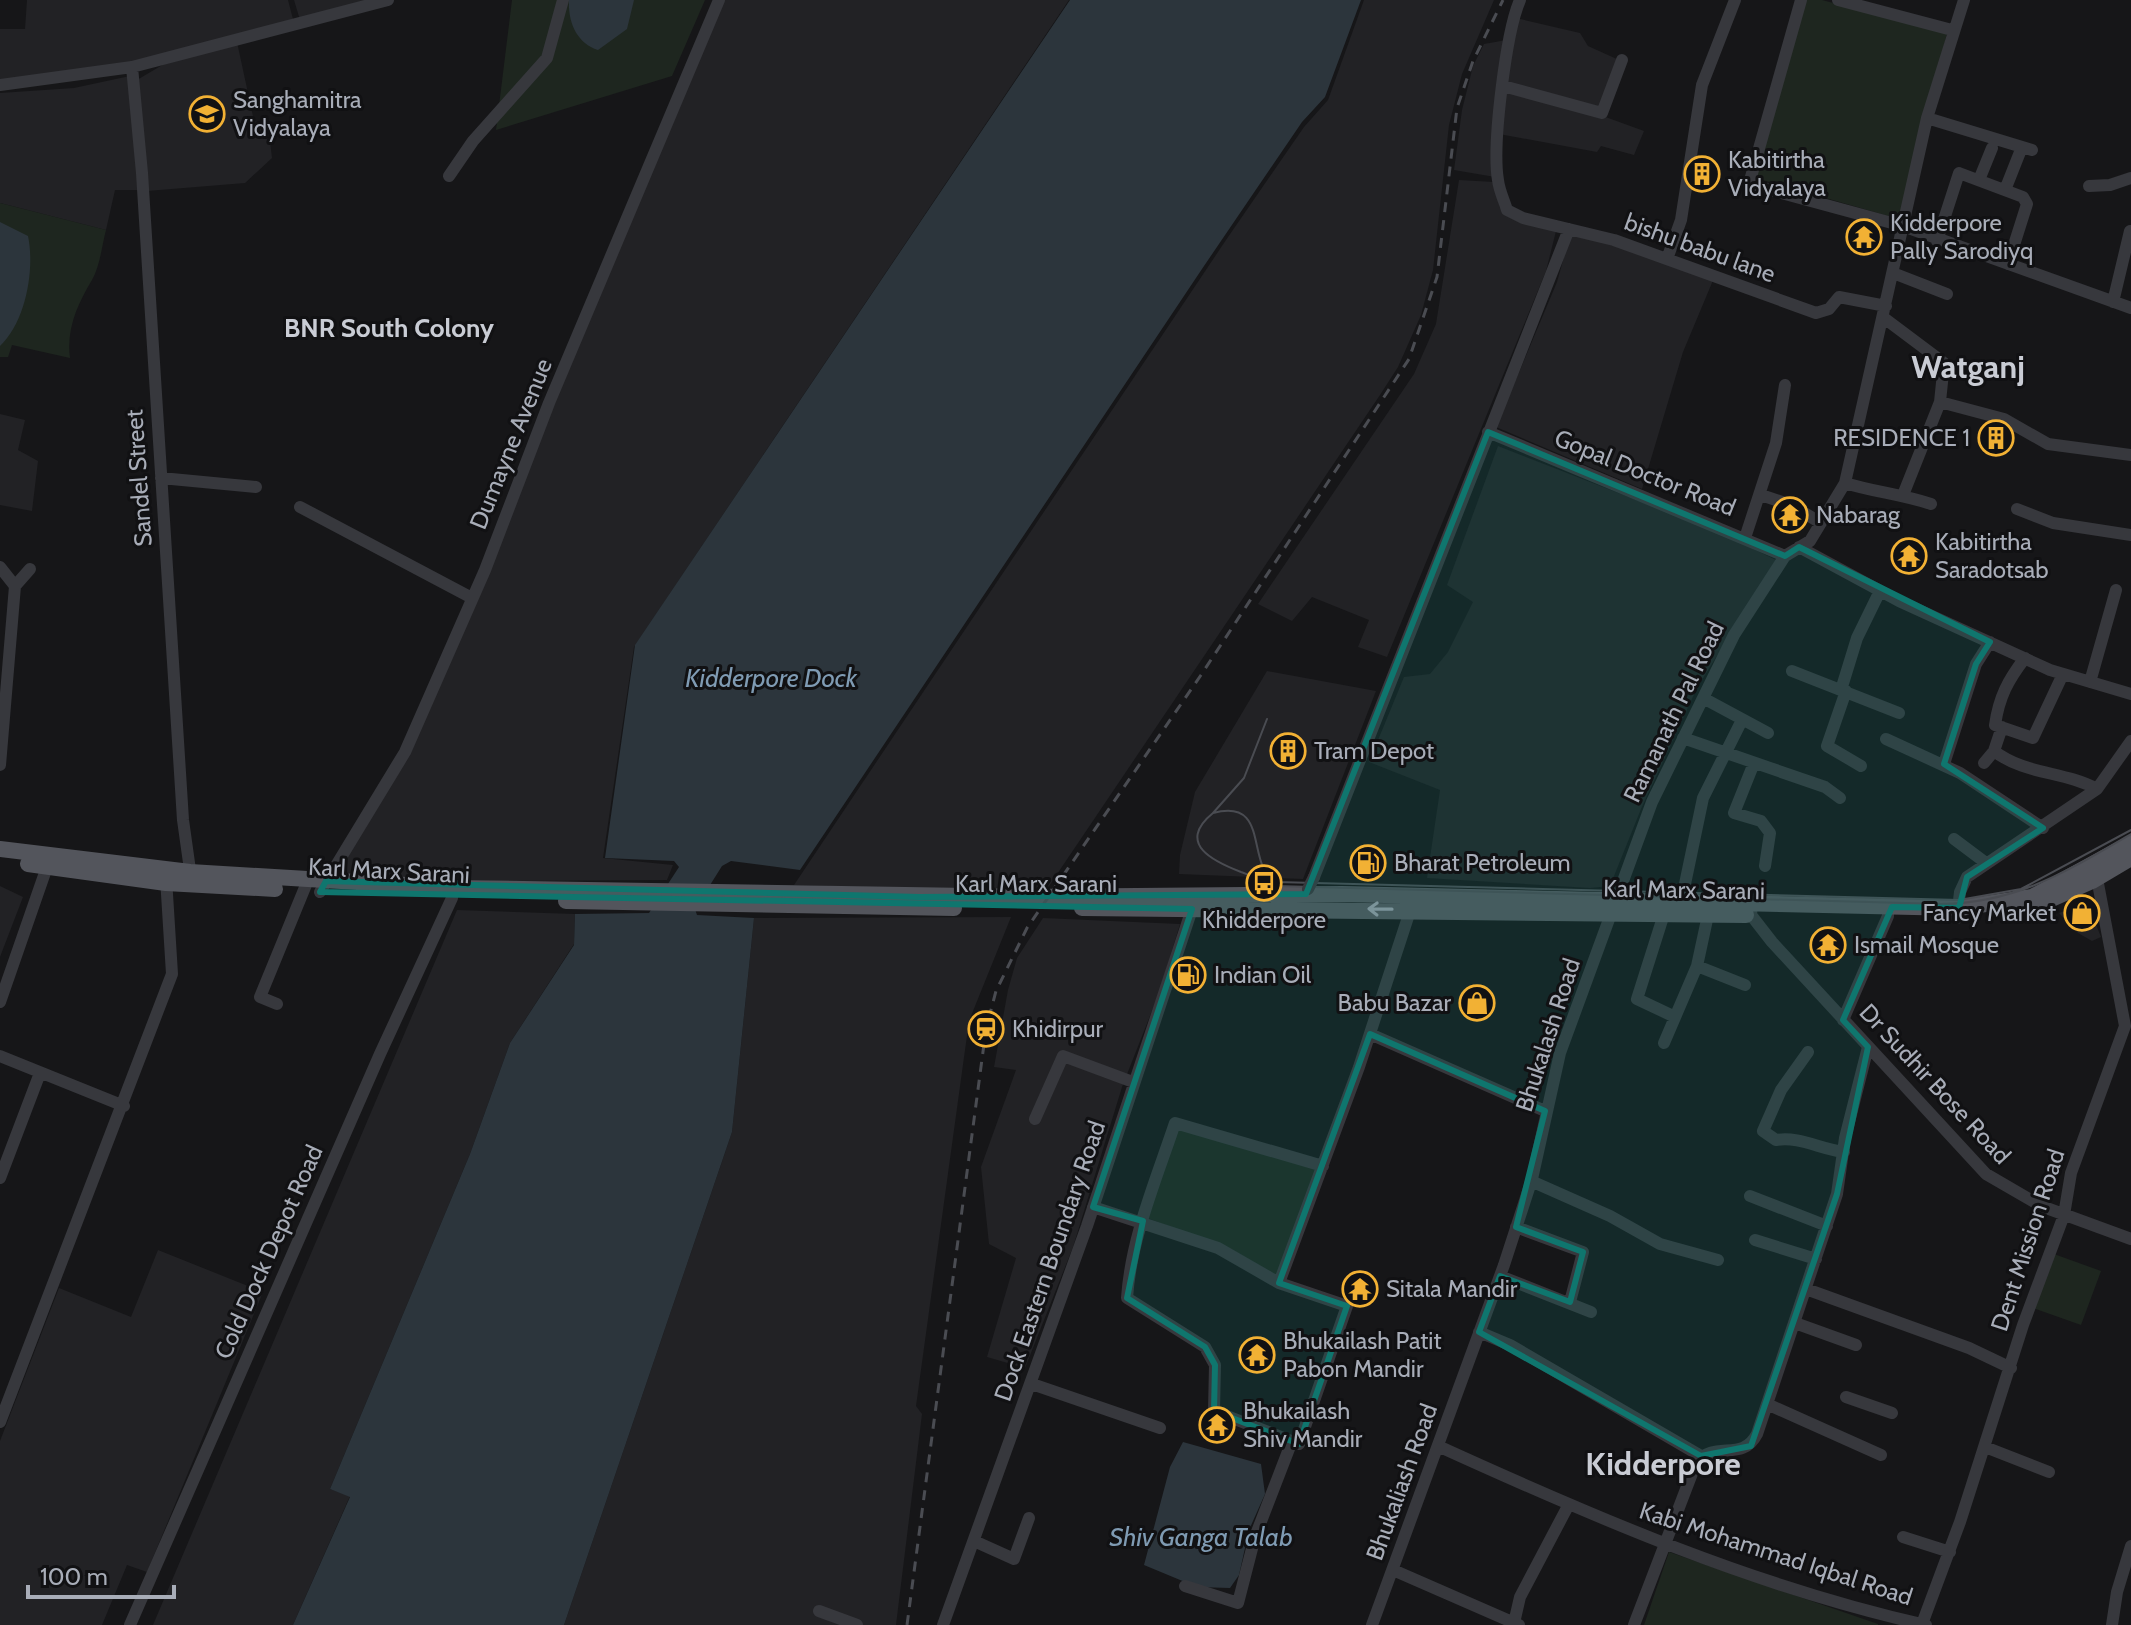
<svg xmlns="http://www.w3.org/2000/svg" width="2131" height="1625" font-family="Cabin,sans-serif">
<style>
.built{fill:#222225}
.green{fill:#1e261f}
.water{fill:#2c353c}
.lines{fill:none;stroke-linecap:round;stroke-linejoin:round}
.minor{stroke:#37383d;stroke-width:12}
.major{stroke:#53555c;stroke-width:16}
.tram{stroke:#4a4c52;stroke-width:2}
.rail{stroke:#4a4c52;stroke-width:3;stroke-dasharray:10 8;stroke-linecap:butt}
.minor-bridge{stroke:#37383d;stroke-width:12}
.oneway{stroke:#979ba6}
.marked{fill:#0f766e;fill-opacity:0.2;stroke:#0f766e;stroke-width:6;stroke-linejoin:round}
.labels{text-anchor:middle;stroke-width:6;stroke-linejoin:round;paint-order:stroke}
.poi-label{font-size:24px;fill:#a8adb8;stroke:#111113;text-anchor:start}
.street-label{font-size:24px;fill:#a8adb8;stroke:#111113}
.neighbourhood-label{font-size:26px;font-weight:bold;fill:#c9ccd4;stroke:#111113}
.water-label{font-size:26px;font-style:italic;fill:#7f9bb3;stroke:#111113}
.district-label{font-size:32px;font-weight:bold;fill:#c9ccd4;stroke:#111113}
</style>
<rect width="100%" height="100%" fill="#161618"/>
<!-- built -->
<path class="built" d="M27,0H288L294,23L131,64L0,82V29H25Z
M294,0H375L300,20Z
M722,0H1069L634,647L603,858L673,865L667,880L496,881L335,874L407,755Z
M1364,0H1494L1462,74L1449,125L1433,270L1421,315L1398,367L1380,395L1045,892L794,885L1226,240L1304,127L1328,100Z
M1516,18L1580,33L1588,46L1619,60L1600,115L1644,131L1634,155L1601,146L1597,152L1499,134L1495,177L1454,170L1462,110L1473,66L1484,44L1512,39Z
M237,42L254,121L268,125L272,158L245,183L147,191L137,80L164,64Z
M130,76L140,190H115L106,230L0,203V93L74,88Z
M1459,180L1494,182L1500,208L1556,231L1546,271L1387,657L1358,647L1369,620L1312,597L1292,621L1258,604L1414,374L1436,324Z
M1571,232L1714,278L1683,352L1642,489L1496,427L1557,282Z
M0,414L25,420L18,450L38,461L32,511L0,505Z
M1498,446L1721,533L1776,560L1697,688L1641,809L1610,886L1590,888L1427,878L1440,790L1369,762L1404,677L1430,674L1448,652L1473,602L1447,585Z
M1267,671L1376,691L1303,879L1179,874L1180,855L1195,792Z
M0,886L23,897L0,957Z
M2076 912a9 9 0 1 1 18 0a9 9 0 1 1-18 0Z
M2070,909L2082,925L2095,922L2101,937L2092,941L2078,933L2059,913Z
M457,910L575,914L574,944L510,1043L470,1154L330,1489L350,1496L293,1625H153Z
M1011,917L969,1021L916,1406L922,1414L896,1625H564L732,1132L754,918Z
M1043,918L1180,924L1159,993L1122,1087L1073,1247L1025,1368L987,1357L1016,1258L989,1244L981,1167L1016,1070L994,1067L1008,990L1017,958Z
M158,1250L263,1292L147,1572L127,1565L102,1625H0V1441L59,1288L131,1317Z"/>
<!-- green -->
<path class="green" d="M512,0H705L672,76L496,130Z
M1805,0H1822L1947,33L1902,220L1756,178Z
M0,203L106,230C102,245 100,266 92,280C78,303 66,329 70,358L12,345L8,357H0Z
M1176,1127L1319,1168L1277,1276L1231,1249L1147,1218Z
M2054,1254L2101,1271L2081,1325L2033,1308Z
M1669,1552L1878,1624V1625H1644Z"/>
<!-- water -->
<path class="water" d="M569,0H634L627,29L598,50C577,43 568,23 569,0Z
M1070,0H1361L1325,97L1302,122L1204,266L800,870L731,861L722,866L695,909L697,915L754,918L732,1132L564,1625H293L350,1497L330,1489L470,1154L510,1043L574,945L575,914L649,913L679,867L674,861L605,858L635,645Z
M0,222L28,236C35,269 26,322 0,346Z
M1183,1442L1261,1464L1265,1494L1249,1530L1239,1575L1230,1588L1197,1587L1144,1565L1170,1467Z"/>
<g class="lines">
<!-- minor -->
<path class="minor" d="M1520,0C1506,32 1492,145 1498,180C1499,190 1504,200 1507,210L1523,218L1614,240L1816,313L1829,309L1839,297L1886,306
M1801,0L1749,184L1903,226L2131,308
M1838,0L1952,30
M132,67L142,173L183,820L191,877
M0,85L132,67L388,0
M1503,86L1602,113L1622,60
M1927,118L2032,150
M449,176L473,141L547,58L563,0
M1979,180L1992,148
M2089,186L2110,185L2131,178
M2005,190L2022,147
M1937,241L1959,173L2023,197L2027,204L2008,264
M1667,259L1681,220L1702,85L1735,0
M1893,273L1947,294
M2113,302L2130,231
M1884,318L1944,363L1940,402L1903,495
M1940,402L2004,419L2048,444L2131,455
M1488,432L1785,556
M161,478L256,487
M1845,483C1874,492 1900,494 1931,504
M1761,495L1791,505L1821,523
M300,507L472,598
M2017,509L2053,523L2131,535
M1745,538L1776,443L1785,385
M1799,547L1899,601L2050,670L2131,694
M0,567L15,586
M2025,658C2008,680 1999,697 1995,725L2033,738L2063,674
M1792,671L1899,713
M2090,682L2116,590
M1841,690L1857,638L1880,591
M1846,691L1827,746L1861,766
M1703,698L1768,733
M1683,738L1825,787L1840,798
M1886,739L1960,773L2043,828
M1994,751C2025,775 2064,771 2097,789
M1754,763L1734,813L1761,821L1770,833L1765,866
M1984,763L1994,751L2002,727
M1944,764L1976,664L1990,642
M0,765L15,586L30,569
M1954,839L1986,863
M1314,877L1569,229
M320,892L405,752L485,570L549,403L719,0
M1681,903L1703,798L1742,720
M1752,904L1751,915L1772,942L1986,1174L2041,1206L2131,1239
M1664,914L1637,999L1675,1017
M1957,918L1960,892L1967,877L2097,789L2131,741
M1697,966L1745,985
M0,1002L49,861
M277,1004L260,997L308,880
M1843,1020L1888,916V907
M1370,1034L1545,1111
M1664,1043L1697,966L1708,915
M1808,1052L1781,1090L1763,1131L1776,1140C1799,1136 1820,1149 1844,1152
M0,1056L124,1106
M1035,1119L1063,1056L1133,1082
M0,1178L40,1073
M1531,1181L1610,1216L1660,1244L1718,1260
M1750,1196L1827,1226
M1093,1207L1218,1248L1279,1283L1347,1306L1299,1444L1214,1411L1215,1365L1205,1347L1127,1298C1131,1238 1156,1180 1175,1123L1323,1166
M1516,1227L1583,1252L1570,1302
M1755,1240L1816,1259
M1500,1276L1591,1312
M1279,1283L1359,1067L1412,905
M1806,1289L1969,1348L2011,1368
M1795,1323L1856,1345
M1479,1332L1510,1345L1701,1456
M1032,1384L1160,1428
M1846,1397L1892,1413
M1767,1404L1881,1455
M0,1422L172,974L166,878
M1438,1446C1596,1518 1756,1587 1926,1625
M1985,1447L2049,1472
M1903,1537L1950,1552
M974,1541L1014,1559L1029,1518
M1393,1570L1519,1625
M1185,1586L1238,1603L1255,1537L1292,1441
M819,1611L857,1625
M1514,1623L1520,1597L1568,1506
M1922,1624L1960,1522L2023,1325L2064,1215L2071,1173L2125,1026L2096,873
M130,1625L380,1054L452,898
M943,1625L1087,1226L1192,909
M1372,1625L1504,1265L1532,1179L1560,1053L1652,802L1734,635L1785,556L1810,541L1845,483L1927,118L1964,0
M1634,1625L1696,1463C1715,1439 1742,1463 1757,1434L1837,1194L1845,1138L1868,1047
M2112,1625L2117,1592L2131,1546"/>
<!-- major -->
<path class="major" d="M0,849L190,872L456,888L1028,897L1341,894L1959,908L2032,897L2131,843
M28,864L166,883L275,889
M566,901L954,908
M1082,908L1746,915
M2029,909L2092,881L2131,858"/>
<!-- tram -->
<path class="tram" d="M1213,813L1244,778L1267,719
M2131,830L2021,889L1959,900L1277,882C1244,868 1272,797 1213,813C1175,844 1215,862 1241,872C1253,876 1263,883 1276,886L1941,904C2018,903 2067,871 2131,834"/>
<!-- rail -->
<path class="rail" d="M907,1625L986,1029L996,991L1027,928L1201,675L1409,359L1437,277L1457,108L1473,61L1503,0"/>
<!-- minor-bridge -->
<path class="minor-bridge" d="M1308,889L1314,877"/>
</g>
<!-- one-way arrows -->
<defs><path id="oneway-shaft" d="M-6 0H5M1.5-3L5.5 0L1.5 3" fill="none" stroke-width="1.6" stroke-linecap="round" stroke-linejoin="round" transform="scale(2)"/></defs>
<use class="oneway" href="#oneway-shaft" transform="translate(1380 909) rotate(-179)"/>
<!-- marked area -->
<path class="marked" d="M1488,432L1785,556L1799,547L1990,642L1976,664L1944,764L2043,828L1967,877L1959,908L1892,907L1843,1020L1868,1047L1837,1194L1751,1446L1701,1456L1479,1332L1500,1276L1570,1302L1583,1252L1516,1227L1545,1111L1370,1034L1279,1283L1347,1306L1299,1444L1214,1411L1215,1365L1205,1347L1127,1298L1143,1221L1093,1207L1192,909L320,892L326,881L919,897L1306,894Z"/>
<!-- icons -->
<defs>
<symbol id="school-ring" viewBox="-11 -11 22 22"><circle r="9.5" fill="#111113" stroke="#f2b134" stroke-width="1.5"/><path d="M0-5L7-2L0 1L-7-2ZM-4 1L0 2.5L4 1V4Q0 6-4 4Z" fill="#f2b134"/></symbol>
<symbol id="building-ring" viewBox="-11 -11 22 22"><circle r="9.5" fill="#111113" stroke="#f2b134" stroke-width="1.5"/><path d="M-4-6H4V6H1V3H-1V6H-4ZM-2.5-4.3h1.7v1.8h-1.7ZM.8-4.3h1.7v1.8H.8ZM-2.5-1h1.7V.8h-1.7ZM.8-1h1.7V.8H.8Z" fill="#f2b134"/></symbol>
<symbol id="temple-ring" viewBox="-11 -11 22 22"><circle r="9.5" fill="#111113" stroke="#f2b134" stroke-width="1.5"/><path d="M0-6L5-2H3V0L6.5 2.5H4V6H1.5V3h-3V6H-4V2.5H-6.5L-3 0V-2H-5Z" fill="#f2b134"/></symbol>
<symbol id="fuel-ring" viewBox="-11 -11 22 22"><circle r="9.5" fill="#111113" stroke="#f2b134" stroke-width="1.5"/><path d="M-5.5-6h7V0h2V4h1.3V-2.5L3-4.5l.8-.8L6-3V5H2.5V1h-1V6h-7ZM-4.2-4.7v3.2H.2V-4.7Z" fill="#f2b134"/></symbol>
<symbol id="bus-ring" viewBox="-11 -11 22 22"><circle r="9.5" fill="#111113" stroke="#f2b134" stroke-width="1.5"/><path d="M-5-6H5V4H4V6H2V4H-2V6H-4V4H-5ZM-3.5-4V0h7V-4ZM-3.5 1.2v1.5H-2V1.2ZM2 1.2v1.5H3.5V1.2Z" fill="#f2b134"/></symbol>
<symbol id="shop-ring" viewBox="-11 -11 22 22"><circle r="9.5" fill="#111113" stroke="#f2b134" stroke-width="1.5"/><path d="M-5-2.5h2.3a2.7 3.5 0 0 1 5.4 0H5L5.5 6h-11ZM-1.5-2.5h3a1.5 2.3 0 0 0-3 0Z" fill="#f2b134"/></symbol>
<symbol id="station-ring" viewBox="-11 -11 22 22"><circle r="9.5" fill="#111113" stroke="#f2b134" stroke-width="1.5"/><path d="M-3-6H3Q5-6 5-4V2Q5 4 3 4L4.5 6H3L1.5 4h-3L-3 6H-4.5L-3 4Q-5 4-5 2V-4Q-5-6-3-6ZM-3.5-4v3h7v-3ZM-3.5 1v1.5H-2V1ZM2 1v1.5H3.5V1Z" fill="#f2b134"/></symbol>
</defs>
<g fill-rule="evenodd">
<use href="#school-ring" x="187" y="94" width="40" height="40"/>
<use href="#building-ring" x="1682" y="154" width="40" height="40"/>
<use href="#temple-ring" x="1844" y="217" width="40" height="40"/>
<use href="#building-ring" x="1976" y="418" width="40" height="40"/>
<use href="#temple-ring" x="1770" y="495" width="40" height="40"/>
<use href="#temple-ring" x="1889" y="536" width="40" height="40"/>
<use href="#building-ring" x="1268" y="731" width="40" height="40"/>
<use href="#fuel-ring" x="1348" y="843" width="40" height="40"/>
<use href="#bus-ring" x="1244" y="863" width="40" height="40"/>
<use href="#shop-ring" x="2062" y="893" width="40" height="40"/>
<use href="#temple-ring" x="1808" y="925" width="40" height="40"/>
<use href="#fuel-ring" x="1168" y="955" width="40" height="40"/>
<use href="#shop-ring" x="1457" y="983" width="40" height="40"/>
<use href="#station-ring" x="966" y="1009" width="40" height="40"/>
<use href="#temple-ring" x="1340" y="1269" width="40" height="40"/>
<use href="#temple-ring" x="1237" y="1335" width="40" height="40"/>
<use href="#temple-ring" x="1197" y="1405" width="40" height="40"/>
</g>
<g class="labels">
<!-- poi labels -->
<g class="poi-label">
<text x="233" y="108">Sanghamitra<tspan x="233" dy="28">Vidyalaya</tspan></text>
<text x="1728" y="168">Kabitirtha<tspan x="1728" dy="28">Vidyalaya</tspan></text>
<text x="1890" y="231">Kidderpore<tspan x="1890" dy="28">Pally Sarodiyq</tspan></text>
<text x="1970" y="446" text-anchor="end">RESIDENCE 1</text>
<text x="1816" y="523">Nabarag</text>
<text x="1935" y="550">Kabitirtha<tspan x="1935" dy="28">Saradotsab</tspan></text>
<text x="1314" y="759">Tram Depot</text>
<text x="1394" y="871">Bharat Petroleum</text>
<text x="2056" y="921" text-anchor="end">Fancy Market</text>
<text x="1264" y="928" text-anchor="middle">Khidderpore</text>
<text x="1854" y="953">Ismail Mosque</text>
<text x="1214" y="983">Indian Oil</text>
<text x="1451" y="1011" text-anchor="end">Babu Bazar</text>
<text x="1012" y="1037">Khidirpur</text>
<text x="1386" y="1297">Sitala Mandir</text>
<text x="1283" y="1349">Bhukailash Patit<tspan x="1283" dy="28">Pabon Mandir</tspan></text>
<text x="1243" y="1419">Bhukailash<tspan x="1243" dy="28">Shiv Mandir</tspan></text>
</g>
<!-- street labels -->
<g class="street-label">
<text transform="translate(1700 248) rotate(20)" y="8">bishu babu lane</text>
<text transform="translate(511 444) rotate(-68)" y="8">Dumayne Avenue</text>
<text transform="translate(1645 473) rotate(22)" y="8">Gopal Doctor Road</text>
<text transform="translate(139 478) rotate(-94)" y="8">Sandel Street</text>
<text transform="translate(1674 712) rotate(-64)" y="8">Ramanath Pal Road</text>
<text transform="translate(389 871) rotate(3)" y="8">Karl Marx Sarani</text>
<text x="1036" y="892">Karl Marx Sarani</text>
<text transform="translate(1684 890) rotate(1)" y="8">Karl Marx Sarani</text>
<text transform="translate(1548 1035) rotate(-72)" y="8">Bhukalash Road</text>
<text transform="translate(1935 1084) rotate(47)" y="8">Dr Sudhir Bose Road</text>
<text transform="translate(2028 1240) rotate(-72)" y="8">Dent Mission Road</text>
<text transform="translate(269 1252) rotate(-66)" y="8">Cold Dock Depot Road</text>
<text transform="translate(1050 1261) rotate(-71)" y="8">Dock Eastern Boundary Road</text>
<text transform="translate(1402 1482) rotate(-70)" y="8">Bhukaliash Road</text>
<text transform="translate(1776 1554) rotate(18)" y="8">Kabi Mohammad Iqbal Road</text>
</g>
<!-- neighbourhood labels -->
<g class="neighbourhood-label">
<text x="389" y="337">BNR South Colony</text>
</g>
<!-- water labels -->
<g class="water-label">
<text x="771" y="687">Kidderpore Dock</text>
<text x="1201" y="1546">Shiv Ganga Talab</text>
</g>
<!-- district labels -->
<g class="district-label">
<text x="1968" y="378">Watganj</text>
<text x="1663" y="1475">Kidderpore</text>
</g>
</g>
<!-- scale -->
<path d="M28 1585v12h146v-12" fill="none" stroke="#a8adb8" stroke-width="4"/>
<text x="40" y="1585" font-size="24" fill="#a8adb8" stroke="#111113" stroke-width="6" paint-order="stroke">100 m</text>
</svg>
